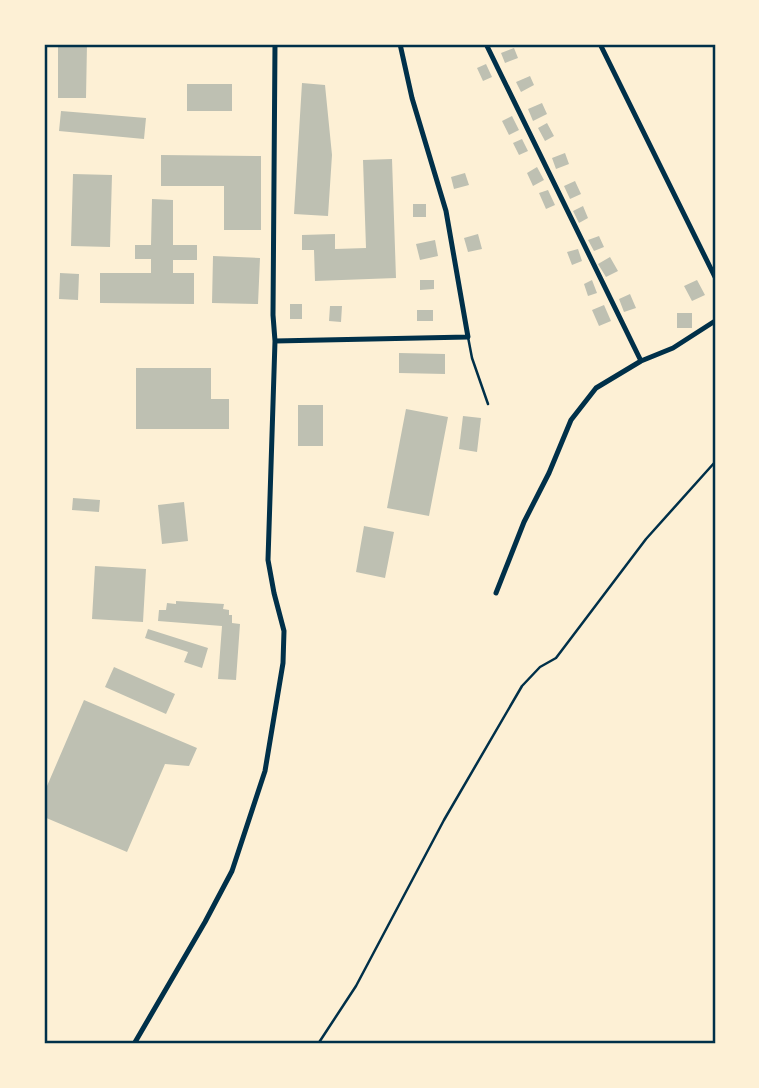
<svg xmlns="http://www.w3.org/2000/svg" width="759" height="1088" font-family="'Sofia Sans Condensed',sans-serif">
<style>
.building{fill:#bec0b2}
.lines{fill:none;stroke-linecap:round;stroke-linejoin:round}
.service{stroke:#003049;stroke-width:2.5}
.minor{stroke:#003049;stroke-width:5}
.neatline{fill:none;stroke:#003049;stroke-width:2.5}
</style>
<rect width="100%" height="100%" fill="#fdf0d5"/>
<!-- building -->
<path class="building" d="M58,44H87L86,98H58Z
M514,48L518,58L505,63L501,53Z
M486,64L492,77L483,81L477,68Z
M530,76L534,85L521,92L516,82Z
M302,83L325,85L332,155L328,216L294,214Z
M187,84H232V111H187Z
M542,103L547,114L533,121L528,109Z
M61,111L146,118L144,139L59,131Z
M512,116L519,130L509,135L502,121Z
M547,123L554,136L545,141L538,128Z
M522,139L528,151L519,155L513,143Z
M565,153L569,164L556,169L552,158Z
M161,155L261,156V230H224V186H161Z
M392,159L396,278L315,281L314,250H302V235L335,234V249L366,248L363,160Z
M537,167L544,180L533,186L527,173Z
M465,173L469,185L454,189L451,177Z
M73,174L112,175L110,247L71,246Z
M575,181L581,194L570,199L564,186Z
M548,190L555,205L546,209L539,193Z
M152,199L173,200V245H197V260H173V273H194V304L100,303V273H151V259H135V245H151Z
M413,204H426V217H413Z
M583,206L588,218L579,223L573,211Z
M478,234L482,249L468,252L464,238Z
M599,236L604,247L594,251L588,240Z
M435,240L438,256L420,260L416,244Z
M578,249L582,261L572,265L567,252Z
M213,256L260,258L258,304L212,303Z
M610,257L618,271L606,277L598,264Z
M60,273L79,274L78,300L59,299Z
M420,280H434V289L420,290Z
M592,280L597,293L588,296L584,284Z
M697,280L705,295L692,301L684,286Z
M630,294L636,308L624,312L619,299Z
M290,304H302V319H290Z
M604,305L611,321L599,326L592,310Z
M330,306H342L341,322L329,321Z
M417,310H433V321H417Z
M677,313H692V328H677Z
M399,353L445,354V374L399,373Z
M136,368H211V399H229V429H136Z
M298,405H323V446H298Z
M406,409L448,417L429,516L387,508Z
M463,416L481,418L477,452L459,449Z
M73,498L100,500L99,512L72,510Z
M184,502L188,541L162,544L158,505Z
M364,526L394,532L385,578L356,572Z
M95,566L146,569L143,622L92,619Z
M176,601L224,604L223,609L229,610V615H232V623L240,624L236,680L218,679L222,626L158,621L159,610H166L167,603L176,604Z
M148,629L208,648L202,668L184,662L188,652L145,638Z
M114,667L175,694L166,714L105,687Z
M84,700L197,748L189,766L165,764L127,852L44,817V793Z"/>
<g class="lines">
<!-- service -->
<path class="service" d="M468,337L472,358L488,404
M318,1044L356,986L444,820L522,686L540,667L556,658L646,539L715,462"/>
<!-- minor -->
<path class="minor" d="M486,44L641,361
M600,44L715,277
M275,341L468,337L446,211L412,98L400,44
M496,593L524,522L549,473L571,420L596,388L641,361L673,348L715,321
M134,1044L205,922L232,871L265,771L283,663L284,631L274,593L268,560L275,341L273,315L275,44"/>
</g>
<!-- border -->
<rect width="759" height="1088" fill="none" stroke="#fdf0d5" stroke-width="91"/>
<rect x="46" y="46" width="668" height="996" class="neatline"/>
</svg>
